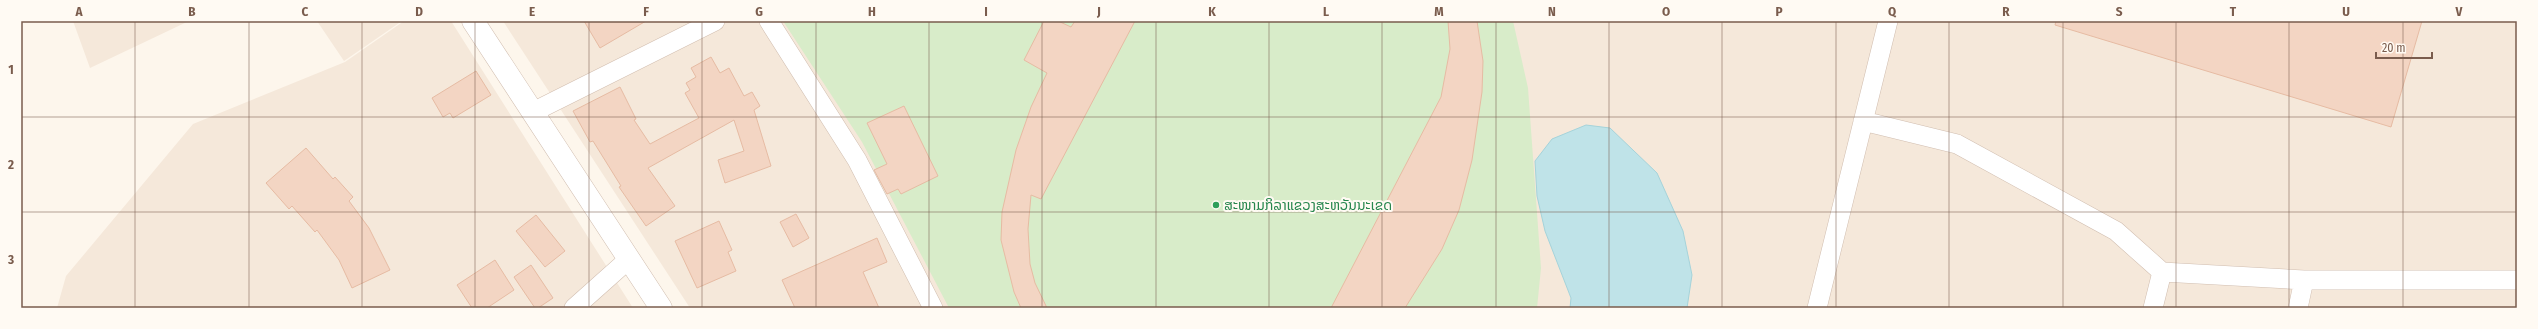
<svg xmlns="http://www.w3.org/2000/svg" width="2538" height="329" font-family="'Fira Sans Condensed','Noto Sans Lao',sans-serif">
<style>
.residential{fill:#f5e8da}
.green{fill:#d8ecc9}
.water{fill:#bfe3e8;stroke:#a5d3da}
.building{fill:#f3d5c3;stroke:#e6bba3}
.lines{fill:none;stroke-linecap:round;stroke-linejoin:round}
.minor-casing{stroke:#d1beb0;stroke-width:20}
.tertiary-casing{stroke:#d1beb0;stroke-width:23}
.minor{stroke:#fff;stroke-width:19}
.tertiary{stroke:#fff;stroke-width:22}
.grid{fill:none;stroke:#7a5c4d;stroke-width:1;stroke-opacity:0.55}
.leisure-dot{fill:#2e9e5b;stroke:#fffaf3;stroke-width:1.5}
.labels{text-anchor:middle;stroke-width:4;stroke-linejoin:round;paint-order:stroke}
.leisure-label{font-size:14px;fill:#27864d;stroke:#fffaf3;text-anchor:start}
.neatline{fill:none;stroke:#7a5c4d;stroke-width:1.5}
.grid-label{font-size:13px;text-anchor:middle;font-weight:bold;fill:#7a5c4d}
</style>
<rect width="100%" height="100%" fill="#fdf6ec"/>
<!-- residential -->
<path class="residential" d="M73,21H189L90,68Z
M317,21H402L344,61Z
M404,21H451L633,308H57L66,276L193,124L345,62Z
M503,21H2517V308H690Z"/>
<!-- green -->
<path class="green" d="M783,21H1513L1528,88L1541,268L1537,308H949L862,142Z"/>
<!-- water -->
<path class="water" d="M1586,125L1610,128L1657,173L1683,231L1692,275L1687,308H1570L1571,298L1545,231L1537,196L1535,161L1552,139Z"/>
<!-- building -->
<path class="building" d="M584,21H646L600,48Z
M1044,21H1058L1071,27L1075,21H1135L1041,199L1031,195L1028,229L1030,264L1035,283L1047,308H1021L1014,292L1001,240L1002,212L1016,150L1031,107L1047,73L1024,60Z
M1448,21H1477L1483,61L1482,92L1472,160L1459,210L1442,249L1405,308H1331L1441,97L1450,49Z
M2056,21H2422L2391,127L2055,25Z
M711,57L720,73L729,68L744,96L752,92L760,106L754,110L771,166L725,183L718,160L744,151L734,120L648,168L675,206L646,226L619,187L621,186L593,141L590,142L573,111L620,87L636,119L634,120L650,144L699,118L685,93L690,90L686,83L696,77L691,68Z
M476,71L491,95L453,118L450,113L443,117L432,98Z
M904,106L938,176L901,194L898,189L887,194L874,170L887,164L867,123Z
M306,148L333,179L335,177L353,197L349,201L369,228L390,270L352,288L339,260L317,230L315,232L292,206L289,209L266,183Z
M796,214L809,238L793,247L780,222Z
M536,215L565,251L545,267L516,231Z
M719,221L732,250L728,252L736,271L697,288L675,241Z
M877,238L887,262L863,272L879,308H795L782,280Z
M495,260L514,290L487,308H472L457,285Z
M531,265L553,298L538,308H535L514,277Z"/>
<g class="lines">
<defs>
<path id="minor" d="M769,21L857,160L933,308
M533,112L715,21
M1863,121L1957,144L2116,231L2162,272L2304,280H2517
M574,308L629,259
M1817,308L1888,21
M2153,308L2162,272
M2298,308L2304,280"/>
<path id="tertiary" d="M473,21L661,308"/>
</defs>
<!-- minor casing -->
<use href="#minor" class="minor-casing"/>
<!-- tertiary casing -->
<use href="#tertiary" class="tertiary-casing"/>
<!-- minor -->
<use href="#minor" class="minor"/>
<!-- tertiary -->
<use href="#tertiary" class="tertiary"/>
</g>
<!-- grid -->
<path class="grid" d="M135,21V308M249,21V308M362,21V308M475,21V308M589,21V308M702,21V308M816,21V308M929,21V308M1042,21V308M1156,21V308M1269,21V308M1382,21V308M1496,21V308M1609,21V308M1722,21V308M1836,21V308M1949,21V308M2063,21V308M2176,21V308M2289,21V308M2403,21V308M21,117H2517M21,212H2517"/>
<!-- markers -->
<circle class="leisure-dot" cx="1216" cy="205" r="4"/>
<g class="labels">
<!-- leisure labels -->
<g class="leisure-label">
<text x="1224" y="210">ສະໜາມກິລາແຂວງສະຫວັນນະເຂດ</text>
</g>
</g>
<!-- border -->
<rect width="2538" height="329" fill="none" stroke="#fffaf3" stroke-width="44"/>
<!-- scale -->
<path d="M2376 52v6h56v-6" fill="none" stroke="#7a5c4d" stroke-width="2"/>
<text x="2382" y="52" font-size="12" fill="#7a5c4d" stroke="#fffaf3" stroke-width="3" paint-order="stroke">20 m</text>
<rect x="22" y="22" width="2494" height="285" class="neatline"/>
<g class="grid-label">
<text x="79" y="16">A</text>
<text x="192" y="16">B</text>
<text x="305" y="16">C</text>
<text x="419" y="16">D</text>
<text x="532" y="16">E</text>
<text x="646" y="16">F</text>
<text x="759" y="16">G</text>
<text x="872" y="16">H</text>
<text x="986" y="16">I</text>
<text x="1099" y="16">J</text>
<text x="1212" y="16">K</text>
<text x="1326" y="16">L</text>
<text x="1439" y="16">M</text>
<text x="1552" y="16">N</text>
<text x="1666" y="16">O</text>
<text x="1779" y="16">P</text>
<text x="1892" y="16">Q</text>
<text x="2006" y="16">R</text>
<text x="2119" y="16">S</text>
<text x="2233" y="16">T</text>
<text x="2346" y="16">U</text>
<text x="2459" y="16">V</text>
<text x="11" y="74">1</text>
<text x="11" y="169">2</text>
<text x="11" y="264">3</text>
</g>
</svg>
